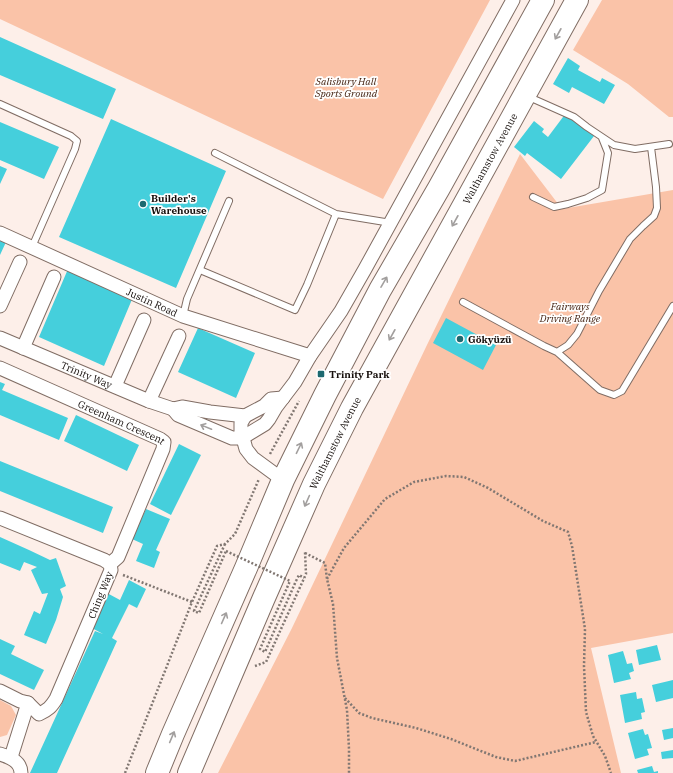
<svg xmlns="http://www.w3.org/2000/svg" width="673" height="773" font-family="'IBM Plex Serif',serif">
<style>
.green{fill:#fac3a8}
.building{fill:#45cfdc}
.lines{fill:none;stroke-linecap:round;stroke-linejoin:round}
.lane-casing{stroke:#806d64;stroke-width:8}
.street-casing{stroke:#806d64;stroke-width:15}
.highway-casing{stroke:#806d64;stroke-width:24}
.path{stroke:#817772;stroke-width:2.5;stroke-dasharray:2 2;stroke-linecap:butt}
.lane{stroke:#fff;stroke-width:6}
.street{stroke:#fff;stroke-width:13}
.highway{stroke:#fff;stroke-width:22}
.path-bridge{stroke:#817772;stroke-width:2.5;stroke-dasharray:2 2;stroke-linecap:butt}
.oneway{stroke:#a29f9e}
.poi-dot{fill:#1d6970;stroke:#fff;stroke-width:1.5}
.labels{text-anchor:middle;stroke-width:3.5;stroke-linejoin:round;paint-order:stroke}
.park-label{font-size:10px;font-style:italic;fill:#432110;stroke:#fff}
.street-label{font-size:10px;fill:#160f0c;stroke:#fff}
.poi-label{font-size:10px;font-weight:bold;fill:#160f0c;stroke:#fff;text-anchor:start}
</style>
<rect width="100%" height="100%" fill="#fdefe9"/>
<!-- green -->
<path class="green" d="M0,0H490L383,199L0,19Z
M602,0H673V117H669L628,84L573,50Z
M520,154L562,209L673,190V633L591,648L621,773H218L292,628L426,347Z
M0,700L11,706L16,715L7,735L0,737Z"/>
<!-- building -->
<path class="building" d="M0,37L116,89L103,119L0,75Z
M568,58L580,66L578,70L600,82L602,78L615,85L604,104L572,87L569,93L553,84Z
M566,113L594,136L561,179L527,153L525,156L514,147L534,121L544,129L542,132L548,137Z
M111,119L226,171L176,288L59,237Z
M0,122L59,147L44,179L0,160Z
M0,166L7,169L0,184Z
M0,239L6,242L0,255Z
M68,269L133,297L104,366L39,337Z
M446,318L496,345L483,370L433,343Z
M198,328L255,353L236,398L178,372Z
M0,382L5,384L2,390L68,418L59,440L0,415Z
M76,415L139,445L127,471L64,441Z
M179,444L201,455L171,515L150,504Z
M0,461L113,507L103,533L0,491Z
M146,509L170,519L156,550L160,552L154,568L136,561L143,544L132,539Z
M0,537L29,550L50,560L56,558L66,586L60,589L63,597L56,620L46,644L24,635L34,611L40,614L48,593L42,594L31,570L37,567L24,562L20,571L0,563Z
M129,580L146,589L137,608L129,604L112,638L117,641L57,773H30L95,631L103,634L90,627L107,593L120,600Z
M0,639L15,646L11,654L44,670L34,690L0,674Z
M657,645L661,660L639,665L636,650Z
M623,651L627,664L632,663L634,671L629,673L631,679L614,683L608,655Z
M673,680V698L656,702L652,685Z
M636,692L637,699L642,698L645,712L641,713L642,719L625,723L620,695Z
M673,728V738L664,740L662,730Z
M643,729L645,735L648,734L652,748L647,749L649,755L635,759L628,733Z
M673,750V758L662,759L661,752Z
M652,766L654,772L658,771V773H638L637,770Z"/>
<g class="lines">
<defs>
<path id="lane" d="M529,97L574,117L587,127L614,145L635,149L669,144
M0,104L71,136L77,141L75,149L32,247
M215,153L336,214
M533,197L554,207L568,204L587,198L602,190L608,153L602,138
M200,270L295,310L307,285L336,214L391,223
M463,302L544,346L557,352L568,345L577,334L599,291L630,239L643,226L654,216L657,208L656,187L651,147
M183,316L187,299L229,201
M557,352L600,390L614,395L622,391L673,306"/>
<g id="street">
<path id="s1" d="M0,233L183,316L310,356"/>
<path d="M0,306L20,262"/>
<path id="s2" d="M0,338L149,401L173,409L182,407L210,412L245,416L264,406L271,399L283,398"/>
<path d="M23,348L54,277"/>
<path id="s3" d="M0,368L160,439L164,442L163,449L118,557L110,564"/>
<path d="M115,386L144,320"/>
<path d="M149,401L179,336"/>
<path d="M173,409L178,415L232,438H242L265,424L269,419L276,407L295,382L310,356L341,311L365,269L513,0"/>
<path d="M245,416L241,423V431L246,449L253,458L283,480"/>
<path d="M0,518L104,560L110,564L111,570L56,699C51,707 48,710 39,714L28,703L20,701L0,691"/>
<path d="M0,754C9,757 21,761 21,773"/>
<path d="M11,757L28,703"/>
</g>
<g id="highway">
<path d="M157,773L173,734L246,568L283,480L325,395L380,290L439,188L543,0"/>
<path id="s4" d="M189,773L263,600L314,484L352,408L577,0"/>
</g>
</defs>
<!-- lane casing -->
<use href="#lane" class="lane-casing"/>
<!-- street casing -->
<use href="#street" class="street-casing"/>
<!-- highway casing -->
<use href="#highway" class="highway-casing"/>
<!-- path -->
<path class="path" d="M270,454L299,401
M225,544L194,611L199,613L226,551
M305,553L325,563L327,579L333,604L337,658L347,710L349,749V773
M123,575L192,602
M327,579L344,548L385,499L414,482L446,476L464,477L488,488L543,521L568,532L572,546L585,629L584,666L586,712L593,736L605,756L611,773
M296,581L299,575L304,578
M255,666L266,662L306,574L305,552
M345,698L359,713L372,718L416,728L451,739L496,757L515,761L596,742
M125,773L192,602L217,546L225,544L235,534L259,479"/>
<!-- lane -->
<use href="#lane" class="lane"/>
<!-- street -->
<use href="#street" class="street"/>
<!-- highway -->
<use href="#highway" class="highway"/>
<!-- path-bridge -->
<path class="path-bridge" d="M226,551L290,581L260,649L265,652L296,581"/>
</g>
<!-- one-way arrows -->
<defs><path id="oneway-shaft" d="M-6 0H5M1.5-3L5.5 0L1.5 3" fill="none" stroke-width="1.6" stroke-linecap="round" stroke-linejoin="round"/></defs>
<g class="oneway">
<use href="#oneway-shaft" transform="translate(558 34) rotate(119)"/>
<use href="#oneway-shaft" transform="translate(455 221) rotate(119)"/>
<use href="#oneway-shaft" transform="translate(384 282) rotate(-60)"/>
<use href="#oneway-shaft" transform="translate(392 335) rotate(119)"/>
<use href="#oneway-shaft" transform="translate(206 427) rotate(-158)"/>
<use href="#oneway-shaft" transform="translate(299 448) rotate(-64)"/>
<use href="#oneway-shaft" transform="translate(307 501) rotate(114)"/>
<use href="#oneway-shaft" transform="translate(224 618) rotate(-66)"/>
<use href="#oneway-shaft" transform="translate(172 737) rotate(-67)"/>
</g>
<!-- markers -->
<g class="poi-dot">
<circle cx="143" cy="204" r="4"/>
<circle cx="460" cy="339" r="4"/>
<rect x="317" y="370" width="8" height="8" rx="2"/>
</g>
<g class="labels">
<!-- park labels -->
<g class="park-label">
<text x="346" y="85">Salisbury Hall<tspan x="346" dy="12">Sports Ground</tspan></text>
<text x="570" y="310">Fairways<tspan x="570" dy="12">Driving Range</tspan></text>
</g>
<!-- street labels -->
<g class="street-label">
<text dy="4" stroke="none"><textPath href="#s4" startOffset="685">Walthamstow Avenue</textPath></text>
<text dy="4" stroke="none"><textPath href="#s1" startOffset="167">Justin Road</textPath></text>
<text dy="4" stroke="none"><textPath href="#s2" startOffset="94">Trinity Way</textPath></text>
<text dy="4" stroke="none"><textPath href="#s3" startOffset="133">Greenham Crescent</textPath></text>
<text dy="4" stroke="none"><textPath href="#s4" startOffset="361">Walthamstow Avenue</textPath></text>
<text transform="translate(100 595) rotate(-68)" y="4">Ching Way</text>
</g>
<!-- poi labels -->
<g class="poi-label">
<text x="151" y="202">Builder's<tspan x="151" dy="12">Warehouse</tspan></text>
<text x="468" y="343">Gökyüzü</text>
<text x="329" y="378">Trinity Park</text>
</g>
</g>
</svg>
